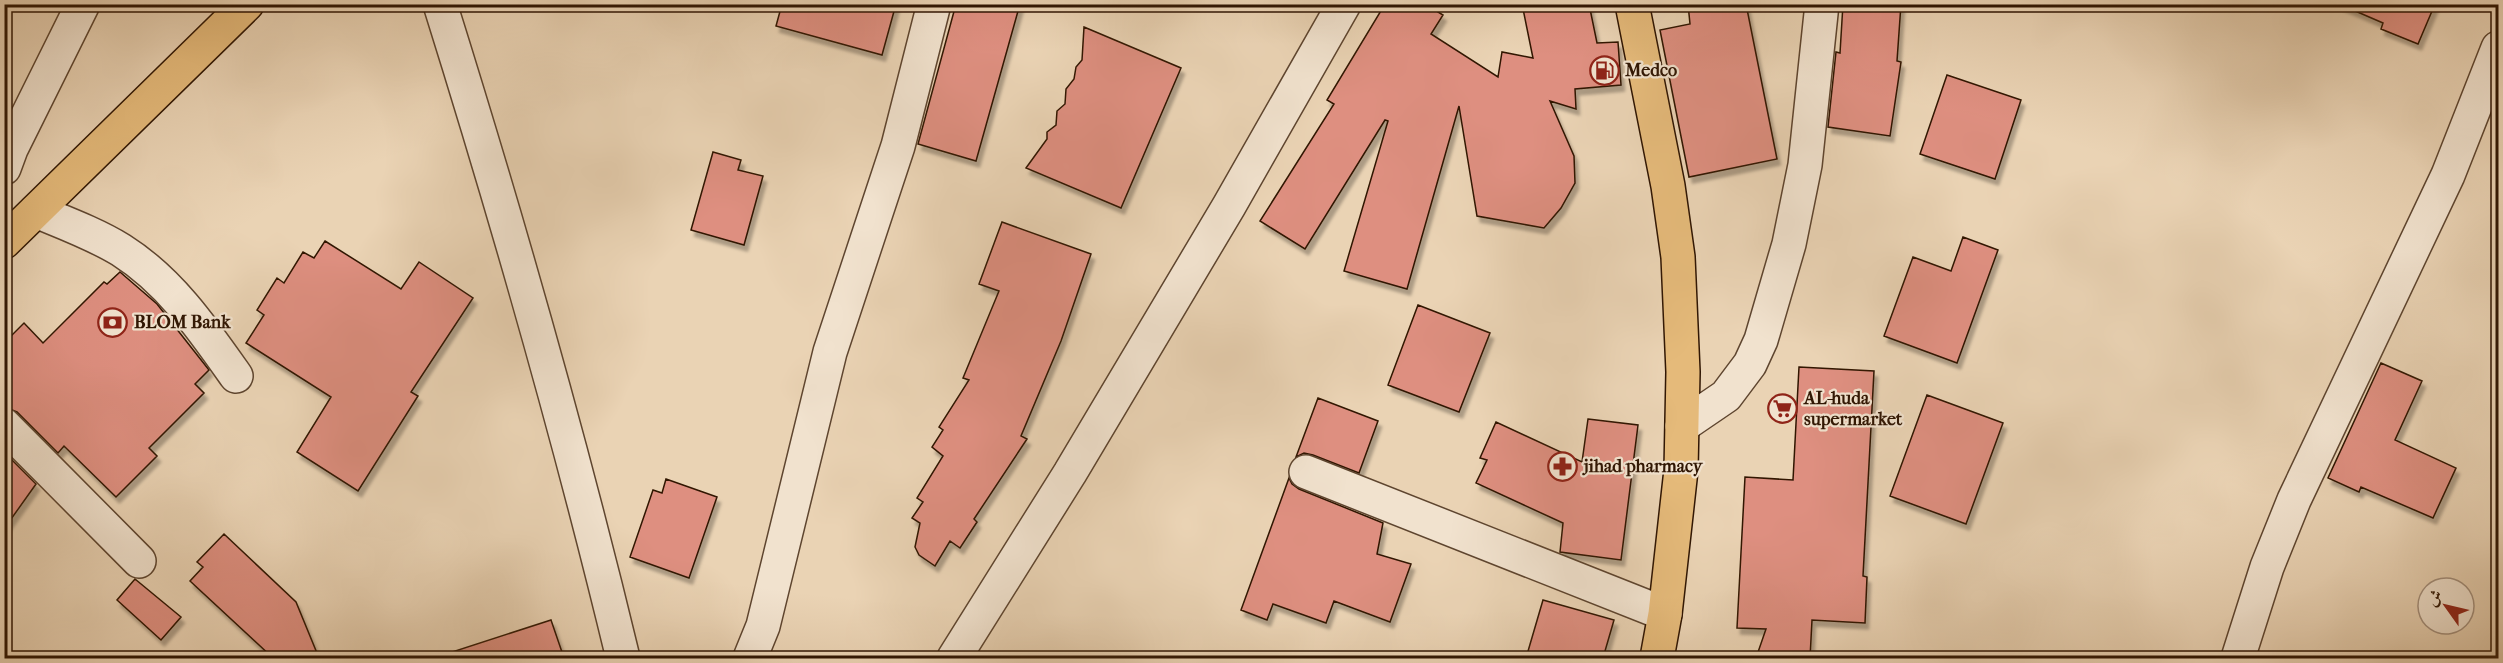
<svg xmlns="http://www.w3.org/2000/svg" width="2503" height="663" font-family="'IM FELL French Canon',Amiri,serif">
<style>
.building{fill:#de8f80;stroke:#301603;stroke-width:1.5;filter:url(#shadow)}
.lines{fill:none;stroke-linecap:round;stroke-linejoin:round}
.minor-casing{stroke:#5e452f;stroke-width:36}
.major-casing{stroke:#301603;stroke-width:36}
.minor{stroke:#f1e2ce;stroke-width:33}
.major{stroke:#e5ba7a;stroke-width:33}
.labels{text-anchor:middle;stroke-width:4.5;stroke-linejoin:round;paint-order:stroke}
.poi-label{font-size:18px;font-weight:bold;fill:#301603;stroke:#f1e2ce;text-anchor:start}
</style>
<defs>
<filter id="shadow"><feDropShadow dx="3.5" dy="6" stdDeviation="1.5" flood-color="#0004"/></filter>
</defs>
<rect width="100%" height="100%" fill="#ead3b4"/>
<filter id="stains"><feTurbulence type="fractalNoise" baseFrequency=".00333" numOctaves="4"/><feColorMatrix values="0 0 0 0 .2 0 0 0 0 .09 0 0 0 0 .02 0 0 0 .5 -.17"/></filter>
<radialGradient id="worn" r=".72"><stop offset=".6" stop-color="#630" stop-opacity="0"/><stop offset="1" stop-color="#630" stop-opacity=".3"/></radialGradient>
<!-- building -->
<path class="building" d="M782,4H896L882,55L776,26Z
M956,4H1020L976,161L918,144Z
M1385,4H1425L1443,15L1431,34L1498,77L1502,52L1533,58L1522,4H1589L1597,43L1618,42L1621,85L1575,89L1576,109L1550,101L1574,156L1575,183L1561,208L1544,228L1477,216L1459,106L1407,289L1344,271L1388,121L1385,120L1305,249L1260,221L1334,104L1327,100Z
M1688,4H1746L1777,159L1689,177L1660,30L1690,24Z
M1843,4H1901L1897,61L1901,62L1890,136L1828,127L1836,52L1840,53Z
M2339,4H2435L2418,44L2381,29L2383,23Z
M1084,27L1181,68L1121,208L1026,168L1047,139V132L1056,125L1057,111L1065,104L1066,89L1074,79L1076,67L1082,60Z
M1947,75L2021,100L1995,179L1920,154Z
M713,152L741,160L738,170L763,176L744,245L691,230Z
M1002,222L1091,254L1061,341L1021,436L1027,439L974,519L977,522L960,548L950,541L935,566L919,555L915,547L920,523L912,518L923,502L917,498L943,456L932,447L943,430L939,427L969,380L963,378L999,291L979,284Z
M1963,237L1998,250L1957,363L1884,336L1913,257L1951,271Z
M325,241L401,289L419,262L473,298L411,392L418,396L358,491L297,452L331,397L246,343L264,315L257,310L277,278L284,283L303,252L314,258Z
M120,272L157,304L209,370L195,384L204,393L149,448L157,456L116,497L64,446L58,453L17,412L4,407V343L24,323L43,343L104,282L107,284Z
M1418,305L1490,333L1459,412L1388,385Z
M2381,363L2422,381L2395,440L2456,468L2433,518L2361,487L2359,492L2328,478Z
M1799,367L1874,371L1863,576L1867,577L1865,623L1812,620L1810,658H1756L1766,629L1737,628L1745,477L1793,480Z
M1927,395L2003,423L1966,524L1890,496Z
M1318,398L1378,421L1359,473L1313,455L1304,453L1296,457Z
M1588,419L1638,425L1621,560L1560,552L1563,523L1476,483L1487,460L1480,458L1496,422L1582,462Z
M4,452L36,484L4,529Z
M1289,478L1292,484L1299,489L1383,523L1377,554L1411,564L1390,622L1334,601L1326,623L1273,604L1267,620L1241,610Z
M666,479L717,497L689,578L630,557L653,490L662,493Z
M224,534L296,602L319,658H273L190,581L203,567L197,562Z
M135,579L181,617L161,640L117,600Z
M1543,600L1614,620L1603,658H1526Z
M551,620L564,658H449V653Z"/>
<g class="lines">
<defs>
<path id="minor" d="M440,4C508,221 570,438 623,658
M4,168L11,149L83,4
M36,211C65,223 95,234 121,250C170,281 203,329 236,376
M4,425L139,561
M1682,426L1726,396L1750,364L1761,340L1789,244L1805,165L1822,4
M1306,472L1665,614
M750,658L763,626L830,352L898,146L934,4
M954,658L1070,473L1229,206L1344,4
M2238,658L2267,567L2294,500L2448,175L2498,48"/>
<path id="major" d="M1632,4L1668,186L1678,257L1683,372L1681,470L1665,614L1657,658
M4,242L247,4"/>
</defs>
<!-- minor casing -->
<use href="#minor" class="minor-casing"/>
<!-- major casing -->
<use href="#major" class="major-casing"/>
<!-- minor -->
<use href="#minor" class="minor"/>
<!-- major -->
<use href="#major" class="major"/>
</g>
<!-- icons -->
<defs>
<symbol id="fuel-ring" viewBox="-11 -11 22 22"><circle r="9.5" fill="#f1e2ce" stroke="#8f2418" stroke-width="1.5"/><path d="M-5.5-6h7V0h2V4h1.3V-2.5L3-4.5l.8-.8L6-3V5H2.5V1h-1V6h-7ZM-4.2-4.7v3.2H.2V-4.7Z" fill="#8f2418"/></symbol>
<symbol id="bank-ring" viewBox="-11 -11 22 22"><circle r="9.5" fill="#f1e2ce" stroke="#8f2418" stroke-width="1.5"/><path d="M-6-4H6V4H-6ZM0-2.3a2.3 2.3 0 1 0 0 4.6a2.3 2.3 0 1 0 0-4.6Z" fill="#8f2418"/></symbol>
<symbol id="supermarket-ring" viewBox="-11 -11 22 22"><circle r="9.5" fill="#f1e2ce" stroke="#8f2418" stroke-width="1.5"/><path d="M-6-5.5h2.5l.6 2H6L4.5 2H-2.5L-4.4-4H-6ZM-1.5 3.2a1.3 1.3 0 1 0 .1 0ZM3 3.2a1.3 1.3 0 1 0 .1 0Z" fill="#8f2418"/></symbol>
<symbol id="pharmacy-ring" viewBox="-11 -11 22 22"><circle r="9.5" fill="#f1e2ce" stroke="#8f2418" stroke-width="1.5"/><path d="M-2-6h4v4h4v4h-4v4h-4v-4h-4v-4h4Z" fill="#8f2418"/></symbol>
</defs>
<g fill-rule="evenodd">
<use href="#fuel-ring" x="1588" y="54" width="33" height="33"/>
<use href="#bank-ring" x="96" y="306" width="33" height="33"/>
<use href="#supermarket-ring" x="1766" y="392" width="33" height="33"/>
<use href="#pharmacy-ring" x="1546" y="450" width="33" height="33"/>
</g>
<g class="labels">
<!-- poi labels -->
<g class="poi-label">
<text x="1625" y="76">Medco</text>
<text x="134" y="328">BLOM Bank</text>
<text x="1804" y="404">AL-huda<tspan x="1804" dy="21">supermarket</tspan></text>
<text x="1584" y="472">jihad pharmacy</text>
</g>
</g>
<!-- margin -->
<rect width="2503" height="663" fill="none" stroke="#ead3b4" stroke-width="24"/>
<rect x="6" y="6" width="2491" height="651" fill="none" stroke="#301603" stroke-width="3"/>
<rect x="12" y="12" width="2479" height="639" fill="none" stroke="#301603" stroke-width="1.5"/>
<!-- north arrow -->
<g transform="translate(2446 606) rotate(304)"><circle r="28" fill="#f1e2ce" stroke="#a4907d" stroke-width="1.5"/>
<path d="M0-4.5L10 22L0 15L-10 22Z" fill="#8f2418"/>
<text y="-9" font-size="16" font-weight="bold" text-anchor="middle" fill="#301603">ش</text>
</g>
<rect width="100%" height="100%" filter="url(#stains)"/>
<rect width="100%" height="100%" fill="url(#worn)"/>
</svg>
